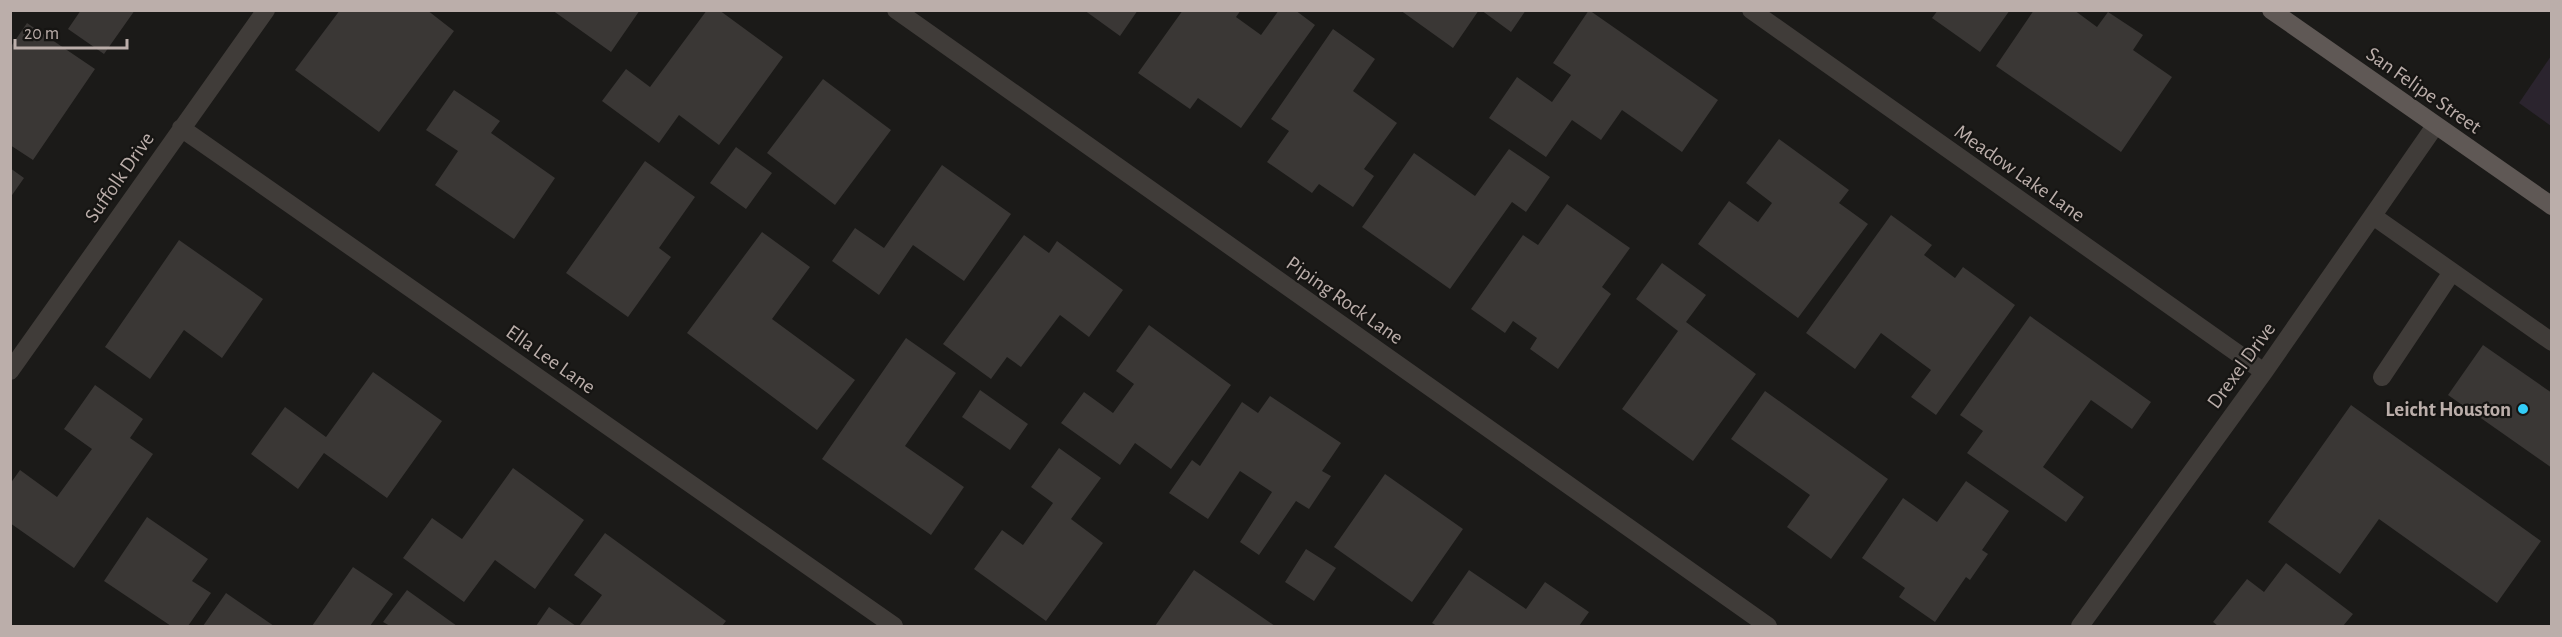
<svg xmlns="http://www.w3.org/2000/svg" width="2562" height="637" font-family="'Alegreya Sans',sans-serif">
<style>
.green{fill:#2b242e}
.building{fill:#3a3735}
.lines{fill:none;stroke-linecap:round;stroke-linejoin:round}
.minor{stroke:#403c39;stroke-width:18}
.major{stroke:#5f5855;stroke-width:18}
.poi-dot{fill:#33cdf8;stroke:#161513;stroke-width:2}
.labels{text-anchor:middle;stroke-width:4.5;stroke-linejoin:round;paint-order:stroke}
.street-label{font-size:21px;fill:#bbaeaa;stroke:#161513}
.poi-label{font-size:21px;font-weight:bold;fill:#bbaeaa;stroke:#161513;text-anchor:end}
</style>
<rect width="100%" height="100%" fill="#1b1a18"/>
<!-- green -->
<path class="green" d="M2551,56V126L2519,103Z"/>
<!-- building -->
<path class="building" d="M81,10H135L104,54L68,29Z
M340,10H427L454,31L379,132L295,70Z
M552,10H640L611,52Z
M707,10H719L783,57L719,145L679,115L659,143L602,101L626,69L650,87Z
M1084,10H1138L1120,36Z
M1183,10H1241L1236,17L1261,35L1279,10H1295L1315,25L1241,128L1198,98L1190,109L1138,73Z
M1400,10H1479L1453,48Z
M1481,10H1526L1511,32Z
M1589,10L1718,100L1682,152L1622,110L1601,140L1572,120L1546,157L1489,118L1517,77L1552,102L1571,75L1553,63Z
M1938,10H2010L1980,52L1932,18Z
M2034,10H2074L2097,27L2108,12L2143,35L2133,50L2172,77L2121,152L1996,66Z
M27,23L95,69L33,160L10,145V48Z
M1333,29L1375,59L1353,91L1397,123L1364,169L1374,176L1353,207L1319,184L1312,193L1267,162L1289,131L1271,119Z
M823,79L891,130L835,205L767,153Z
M454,90L500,121L491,133L555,178L514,239L435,185L458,151L426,130Z
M1779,139L1849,190L1839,203L1868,224L1798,318L1698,244L1729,201L1758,222L1772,203L1746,183Z
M736,147L772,173L746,209L710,183Z
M1509,149L1550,177L1526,212L1512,202L1450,289L1362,227L1414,153L1475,196Z
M645,161L695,197L659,248L671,257L628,317L566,273Z
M942,165L1011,214L964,281L913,245L879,295L832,261L855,228L884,248Z
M10,168L24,178L10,198Z
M1567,204L1630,248L1602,287L1611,294L1558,369L1530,349L1537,338L1513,321L1505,333L1471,309L1523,235L1538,245Z
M1891,215L1932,245L1924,255L1955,278L1963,267L2015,305L1936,415L1911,397L1931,370L1881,333L1855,369L1806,333Z
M762,232L810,267L772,319L855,380L817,430L687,333Z
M1024,235L1049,253L1057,241L1123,290L1089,337L1060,315L1021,367L1007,357L991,379L943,344Z
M179,240L263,299L222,358L184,330L150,379L105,347Z
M1662,263L1706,295L1686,322L1756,374L1693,461L1622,409L1678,331L1636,299Z
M2030,316L2151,402L2132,429L2091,400L2043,467L2084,497L2066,522L1967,453L1983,431L1960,415Z
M1149,325L1231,385L1171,469L1135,443L1120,465L1061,423L1084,392L1113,413L1134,384L1116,371Z
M906,338L956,373L905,446L964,487L931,535L822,459Z
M2483,345L2552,393V468L2448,395Z
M373,372L442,421L387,498L324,453L298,489L251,454L285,407L326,437Z
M95,385L143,419L130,438L153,454L74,568L10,523V484L20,470L57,497L92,449L64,429Z
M980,390L1028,424L1010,450L962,417Z
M1765,391L1888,479L1831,559L1787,527L1810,495L1731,439Z
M1270,396L1341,443L1322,471L1331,476L1309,509L1296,501L1259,555L1240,542L1272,492L1240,471L1208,519L1169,493L1192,460L1200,466L1242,402L1258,413Z
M2351,405L2541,541L2497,603L2379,519L2340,574L2268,522Z
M1059,448L1101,478L1071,519L1103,543L1046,621L974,569L1002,530L1023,545L1053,503L1031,487Z
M513,468L584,520L535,589L495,560L464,602L403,558L432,518L462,539Z
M1385,474L1463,529L1412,602L1334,547Z
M1966,481L2009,511L1982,550L1988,554L1970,580L1966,577L1935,622L1899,597L1905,588L1862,558L1903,498L1937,522Z
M147,517L208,559L192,581L211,593L188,626H171L104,581Z
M605,533L726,621L722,626H579L602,595L574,575Z
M1306,549L1336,568L1314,601L1285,582Z
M2286,563L2353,614L2343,626H2218L2213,622L2247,579L2264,592Z
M353,567L393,594L370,626H312Z
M1194,570L1275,626H1155Z
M1469,570L1526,609L1545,582L1589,612L1579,626H1437L1432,623Z
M407,590L457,626H390L383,622Z
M226,593L274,626H203Z
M549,607L576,626H536Z"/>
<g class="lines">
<!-- minor -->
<path class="minor" d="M896,10L1768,626
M1751,10L2264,372
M181,128L894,626
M2373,216L2552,342
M10,371L266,10
M2382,377L2452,272
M2080,626L2264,372L2435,126"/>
<!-- major -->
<path class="major" d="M2271,10L2552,206"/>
</g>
<!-- markers -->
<circle class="poi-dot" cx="2523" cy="409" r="6"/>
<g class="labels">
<!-- street labels -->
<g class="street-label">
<text transform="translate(2424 90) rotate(35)" y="7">San Felipe Street</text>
<text transform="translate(2020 173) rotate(35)" y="7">Meadow Lake Lane</text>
<text transform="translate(119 177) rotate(-55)" y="7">Suffolk Drive</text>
<text transform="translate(1345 300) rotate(35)" y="7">Piping Rock Lane</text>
<text transform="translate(551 359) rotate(35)" y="7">Ella Lee Lane</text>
<text transform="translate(2241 365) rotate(-54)" y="7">Drexel Drive</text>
</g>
<!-- poi labels -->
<g class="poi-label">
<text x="2511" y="416">Leicht Houston</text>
</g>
</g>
<!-- border -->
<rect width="2562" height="637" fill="none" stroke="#bbaeaa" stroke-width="24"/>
<!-- scale -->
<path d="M15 39v9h112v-9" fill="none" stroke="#bbaeaa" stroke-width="3"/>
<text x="24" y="39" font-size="18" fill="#bbaeaa" stroke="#161513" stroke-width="4.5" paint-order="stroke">20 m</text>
</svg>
